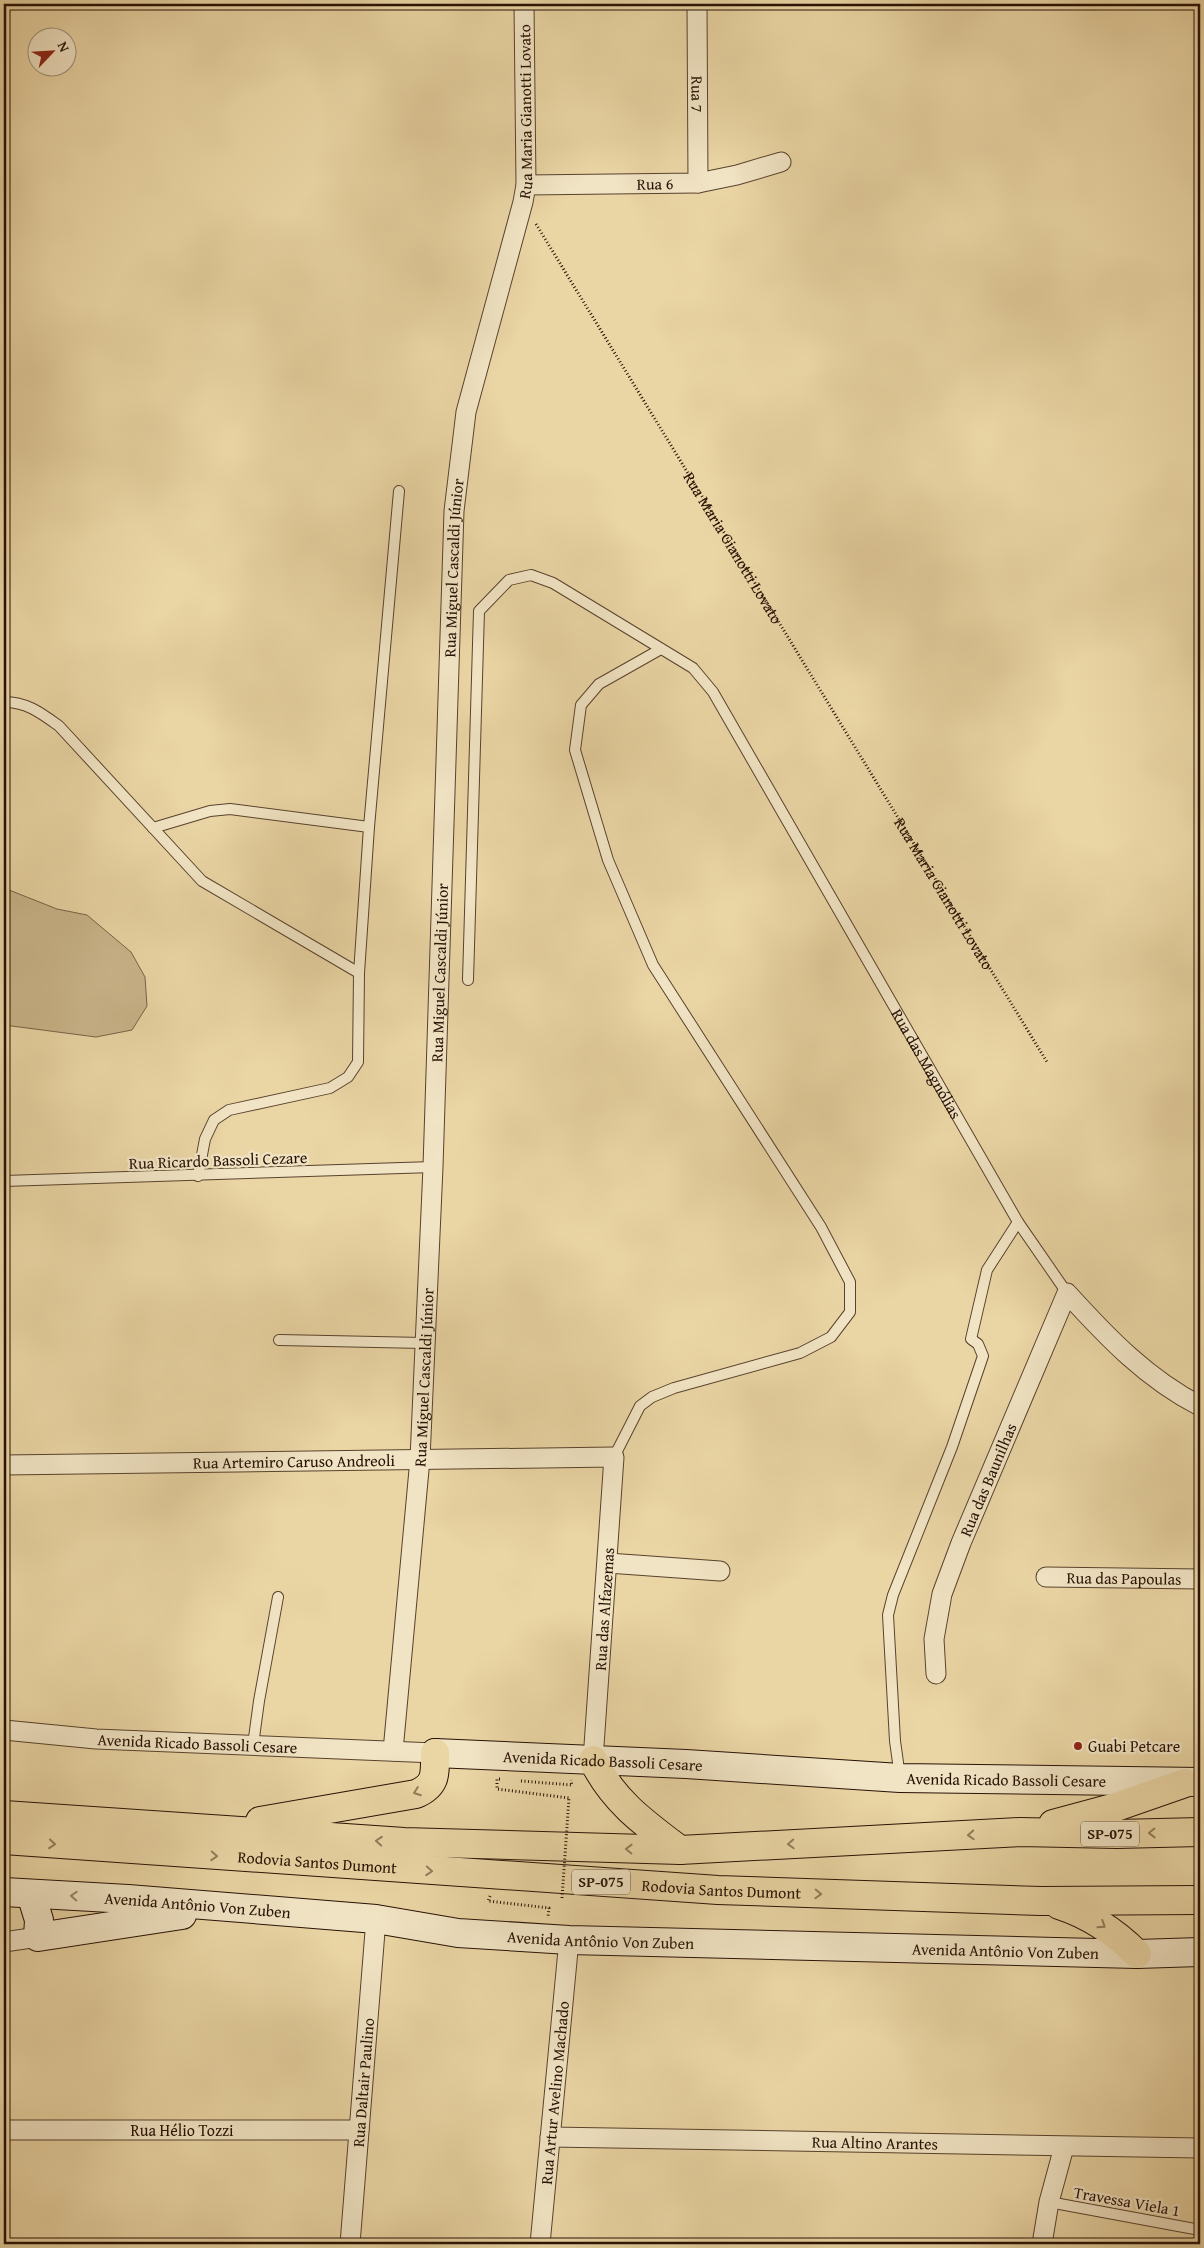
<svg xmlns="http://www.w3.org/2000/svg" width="1204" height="2248" font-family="'Gentium Book Plus',serif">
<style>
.green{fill:#c9b489;stroke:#786247}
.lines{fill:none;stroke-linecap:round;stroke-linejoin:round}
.lane-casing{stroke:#58422d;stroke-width:12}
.street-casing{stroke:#58422d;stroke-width:21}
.secondary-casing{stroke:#271105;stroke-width:30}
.highway-casing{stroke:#271105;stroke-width:30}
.path{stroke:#271105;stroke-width:3;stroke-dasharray:1 2.5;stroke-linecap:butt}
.lane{stroke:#f1e4c4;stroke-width:10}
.street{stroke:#f1e4c4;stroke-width:19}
.secondary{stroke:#f1e4c4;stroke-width:28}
.highway{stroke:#ead5a4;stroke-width:28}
.path-bridge{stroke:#271105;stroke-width:3;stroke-dasharray:1 2.5;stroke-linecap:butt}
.oneway{stroke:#927d5c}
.oneway2{stroke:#96856e}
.poi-dot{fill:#8f2418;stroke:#f1e4c4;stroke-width:2}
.labels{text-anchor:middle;stroke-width:4.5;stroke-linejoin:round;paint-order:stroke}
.shield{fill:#f1e4c4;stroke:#64503e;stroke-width:1}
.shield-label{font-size:15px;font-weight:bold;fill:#271105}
.street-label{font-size:16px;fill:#271105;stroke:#f1e4c4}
.poi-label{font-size:16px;fill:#271105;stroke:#f1e4c4;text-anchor:start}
</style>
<rect width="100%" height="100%" fill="#ead5a4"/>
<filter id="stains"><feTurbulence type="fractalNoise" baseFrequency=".004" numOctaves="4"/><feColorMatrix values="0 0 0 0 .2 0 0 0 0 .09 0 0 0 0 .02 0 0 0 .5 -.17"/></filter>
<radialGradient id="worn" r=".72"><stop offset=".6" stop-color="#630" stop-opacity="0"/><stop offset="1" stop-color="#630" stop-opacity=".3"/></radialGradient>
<!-- green -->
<path class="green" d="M4,888L57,909L87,915L131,952L145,977L147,1006L132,1030L96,1037L4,1025Z"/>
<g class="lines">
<defs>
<g id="lane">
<path d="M4,702C27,702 41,713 59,726L202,881L359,973L358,1062L348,1077L330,1088L229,1110L214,1120L205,1139L198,1176"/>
<path d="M153,828L210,811L230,809L369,827"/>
<path d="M359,973L369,827L399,491"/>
<path id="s2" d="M468,980L479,611L509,580L531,575L553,583L693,668L713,692L1018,1222L1067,1293"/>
<path d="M4,1181L433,1167"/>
<path d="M279,1340L424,1343"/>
<path d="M614,1457L640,1406L652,1397L674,1388L800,1353L831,1337L850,1312V1282L821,1227L653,965L608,860L575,750L581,705L599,684L661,649"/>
<path d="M253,1745L259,1701L278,1597"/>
<path d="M900,1777L895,1741L888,1615L893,1595L952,1447L983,1356L978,1344L971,1339L987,1270L1018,1222"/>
<path d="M1049,2202L1200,2230"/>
</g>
<g id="street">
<path id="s3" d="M697,4L698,183"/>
<path id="s4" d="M526,185L698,183L737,175L781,162"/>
<path id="s5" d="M4,1465L614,1457L593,1760"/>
<path d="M608,1563L720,1571"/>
<path id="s6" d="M1046,1577L1200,1579"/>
<path id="s7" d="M936,1674L934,1639L942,1594L961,1543L1067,1293C1107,1337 1147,1379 1200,1406"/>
<path id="s8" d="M4,1730L96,1739L435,1753"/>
<path id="s9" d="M393,1751L420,1459L433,1167L454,511L466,412L523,202L526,185L524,4"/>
<path d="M4,1942L38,1937"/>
<path id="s10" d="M4,2130H359"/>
<path id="s11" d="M550,2137L1200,2148"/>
<path id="s12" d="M350,2244L376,1919"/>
<path id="s13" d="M540,2244L569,1940"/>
<path d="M1042,2244L1049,2202L1064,2147"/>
</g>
<g id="secondary">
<path id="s14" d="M435,1753L686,1764L900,1778L1200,1782"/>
<path id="s15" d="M4,1892L128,1899L376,1919L458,1933L569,1940L1137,1954L1200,1952"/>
<path d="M31,1894L39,1920L38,1937L182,1915"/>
</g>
<g id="highway">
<path d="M593,1760C613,1801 644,1823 680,1850"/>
<path d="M4,1815L404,1842L680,1850L1020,1832L1117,1834L1200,1832"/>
<path d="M260,1821L416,1794C437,1785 435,1773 435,1753"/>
<path d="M1053,1824L1116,1807L1185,1783"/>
<path id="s16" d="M4,1840L718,1890L1041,1901L1200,1900"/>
<path d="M1059,1905C1090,1915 1114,1931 1137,1954"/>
</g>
</defs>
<!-- lane casing -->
<use href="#lane" class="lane-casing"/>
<!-- street casing -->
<use href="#street" class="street-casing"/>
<!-- secondary casing -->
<use href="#secondary" class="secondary-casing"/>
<!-- highway casing -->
<use href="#highway" class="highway-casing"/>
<!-- path -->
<g class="path">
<path id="s1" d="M536,224L1047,1062"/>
<path d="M500,1779H497V1789L569,1798"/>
<path d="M521,1781L572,1785L571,1780"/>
<path d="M490,1896L488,1901L549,1908L548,1917"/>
</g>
<!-- lane -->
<use href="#lane" class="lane"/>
<!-- street -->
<use href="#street" class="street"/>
<!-- secondary -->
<use href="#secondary" class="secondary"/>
<!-- highway -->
<use href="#highway" class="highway"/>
<!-- path-bridge -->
<path class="path-bridge" d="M562,1898L569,1798"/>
</g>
<!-- one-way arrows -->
<defs><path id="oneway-chevron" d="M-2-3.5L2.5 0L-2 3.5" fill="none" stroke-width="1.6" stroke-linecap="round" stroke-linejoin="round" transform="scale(1.25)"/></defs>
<g class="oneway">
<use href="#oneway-chevron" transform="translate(417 1792) rotate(160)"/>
<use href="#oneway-chevron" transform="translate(1152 1833) rotate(179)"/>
<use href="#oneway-chevron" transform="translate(971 1835) rotate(177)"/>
<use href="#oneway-chevron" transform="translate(379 1841) rotate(-176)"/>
<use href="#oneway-chevron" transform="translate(52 1844) rotate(5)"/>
<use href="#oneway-chevron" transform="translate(791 1844) rotate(177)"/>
<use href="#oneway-chevron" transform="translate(629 1849) rotate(-179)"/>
<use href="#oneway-chevron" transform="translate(214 1856) rotate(4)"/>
<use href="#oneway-chevron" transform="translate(429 1871) rotate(4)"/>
<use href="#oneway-chevron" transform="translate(818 1894) rotate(2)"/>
<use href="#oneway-chevron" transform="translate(1102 1925) rotate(33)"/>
</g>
<use class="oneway2" href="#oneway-chevron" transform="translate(74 1896) rotate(-177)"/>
<!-- markers -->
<circle class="poi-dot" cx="1078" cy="1746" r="5"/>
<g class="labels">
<!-- shield labels -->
<g class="shield">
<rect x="1081" y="1821.5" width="58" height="25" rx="4"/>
<rect x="572" y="1869.5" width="58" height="25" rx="4"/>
</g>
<g class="shield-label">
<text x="1110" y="1839">SP-075</text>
<text x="601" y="1887">SP-075</text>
</g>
<!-- street labels -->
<g class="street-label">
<text dy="6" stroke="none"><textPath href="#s3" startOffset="90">Rua 7</textPath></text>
<text dy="6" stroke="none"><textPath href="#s9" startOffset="1650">Rua Maria Gianotti Lovato</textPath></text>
<text dy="6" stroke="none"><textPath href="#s4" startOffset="129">Rua 6</textPath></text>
<text dy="6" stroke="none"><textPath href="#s1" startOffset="379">Rua Maria Gianotti Lovato</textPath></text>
<text dy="6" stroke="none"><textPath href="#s9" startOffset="1185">Rua Miguel Cascaldi Júnior</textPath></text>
<text dy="6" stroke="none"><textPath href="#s1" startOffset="784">Rua Maria Gianotti Lovato</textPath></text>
<text dy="6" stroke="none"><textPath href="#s9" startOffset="780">Rua Miguel Cascaldi Júnior</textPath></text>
<text dy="6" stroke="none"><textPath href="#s2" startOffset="1082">Rua das Magnólias</textPath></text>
<text transform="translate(218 1160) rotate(-2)" y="6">Rua Ricardo Bassoli Cezare</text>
<text dy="6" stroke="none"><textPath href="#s9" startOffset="375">Rua Miguel Cascaldi Júnior</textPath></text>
<text dy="6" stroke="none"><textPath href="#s5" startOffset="290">Rua Artemiro Caruso Andreoli</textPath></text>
<text dy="6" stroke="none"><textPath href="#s7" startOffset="204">Rua das Baunilhas</textPath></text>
<text dy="6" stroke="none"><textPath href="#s6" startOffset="78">Rua das Papoulas</textPath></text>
<text transform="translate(604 1609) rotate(-86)" y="6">Rua das Alfazemas</text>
<text dy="6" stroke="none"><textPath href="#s8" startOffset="194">Avenida Ricado Bassoli Cesare</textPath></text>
<text dy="6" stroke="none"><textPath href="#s14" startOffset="168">Avenida Ricado Bassoli Cesare</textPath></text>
<text dy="6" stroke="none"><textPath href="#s14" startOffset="572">Avenida Ricado Bassoli Cesare</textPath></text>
<text dy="6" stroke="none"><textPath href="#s16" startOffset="314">Rodovia Santos Dumont</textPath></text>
<text dy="6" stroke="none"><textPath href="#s16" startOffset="719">Rodovia Santos Dumont</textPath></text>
<text dy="6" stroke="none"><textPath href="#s15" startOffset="194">Avenida Antônio Von Zuben</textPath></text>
<text dy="6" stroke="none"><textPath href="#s15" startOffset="599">Avenida Antônio Von Zuben</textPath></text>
<text dy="6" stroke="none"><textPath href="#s15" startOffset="1004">Avenida Antônio Von Zuben</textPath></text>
<text dy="6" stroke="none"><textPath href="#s12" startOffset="162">Rua Daltair Paulino</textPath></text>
<text dy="6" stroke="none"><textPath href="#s13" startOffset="152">Rua Artur Avelino Machado</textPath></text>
<text dy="6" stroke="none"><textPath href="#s10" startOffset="178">Rua Hélio Tozzi</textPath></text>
<text dy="6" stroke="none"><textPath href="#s11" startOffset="325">Rua Altino Arantes</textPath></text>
<text transform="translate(1127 2201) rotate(10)" y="6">Travessa Viela 1</text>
</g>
<!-- poi labels -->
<g class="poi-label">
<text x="1088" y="1752">Guabi Petcare</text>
</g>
</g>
<!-- margin -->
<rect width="1204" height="2248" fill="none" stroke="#ead5a4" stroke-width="20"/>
<rect x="5" y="5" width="1194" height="2238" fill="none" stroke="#271105" stroke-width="2.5"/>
<rect x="10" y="10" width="1184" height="2228" fill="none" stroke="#271105"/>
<!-- north arrow -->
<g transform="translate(52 52) rotate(65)"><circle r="24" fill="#f1e4c4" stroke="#a09078"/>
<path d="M0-4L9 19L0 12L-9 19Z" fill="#8f2418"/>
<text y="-8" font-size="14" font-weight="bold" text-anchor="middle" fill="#271105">N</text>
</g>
<rect width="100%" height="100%" filter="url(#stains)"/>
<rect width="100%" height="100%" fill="url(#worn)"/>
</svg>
